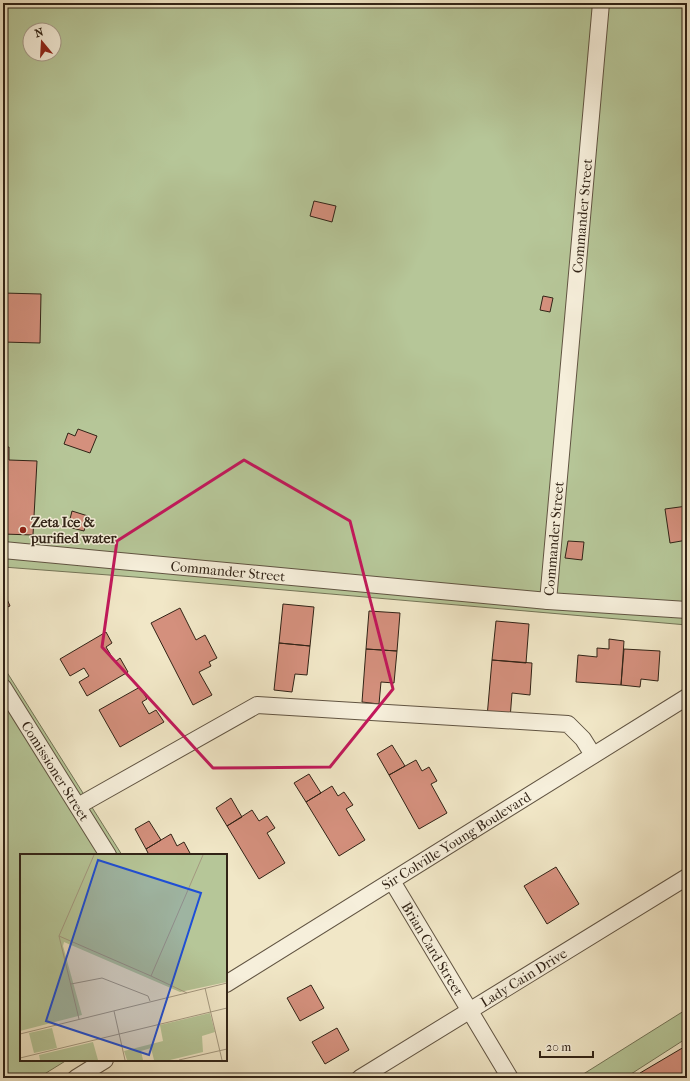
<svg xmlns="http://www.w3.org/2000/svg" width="690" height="1081" font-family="'IM FELL French Canon',serif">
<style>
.green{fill:#b6c698;stroke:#747457;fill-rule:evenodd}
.building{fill:#d4907d;stroke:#312316}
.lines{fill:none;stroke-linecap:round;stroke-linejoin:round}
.street-casing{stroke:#615442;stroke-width:18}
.street{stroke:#f6efdb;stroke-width:16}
.marked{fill:none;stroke:#c2185b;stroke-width:3;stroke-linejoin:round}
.poi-dot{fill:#8f2418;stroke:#f6efdb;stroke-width:1.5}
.labels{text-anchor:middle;stroke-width:3;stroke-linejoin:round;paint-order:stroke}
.street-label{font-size:14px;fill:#312316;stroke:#f6efdb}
.poi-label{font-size:14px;font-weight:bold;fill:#312316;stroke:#f6efdb;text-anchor:start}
.inset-road{fill:none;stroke:#a49980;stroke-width:1}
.view{fill:#1d4ed8;fill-opacity:0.15;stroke:#1d4ed8;stroke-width:2}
.inset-edge{fill:none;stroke:#312316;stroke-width:2}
</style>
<rect width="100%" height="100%" fill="#f1e7c7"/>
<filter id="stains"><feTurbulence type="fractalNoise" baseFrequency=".005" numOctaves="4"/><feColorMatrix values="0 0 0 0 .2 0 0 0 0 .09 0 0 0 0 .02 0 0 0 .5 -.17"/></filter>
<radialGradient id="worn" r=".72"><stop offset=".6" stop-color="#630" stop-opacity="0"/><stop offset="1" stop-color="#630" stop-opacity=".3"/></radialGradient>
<!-- green -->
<path class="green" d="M3,3H687V625L135,577L3,567ZM30,30H54V54H30Z
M3,666L122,855H21V1060H67L38,1078H3Z
M687,1009V1038L631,1074L633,1078H577Z"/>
<!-- building -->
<path class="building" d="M314,201L336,206L332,222L310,216Z
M3,293L41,294L40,343L3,342Z
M543,296L553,298L550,312L540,310Z
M78,429L97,436L90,453L64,444L68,433L75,436Z
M3,447H9V460L37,461L33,535L3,534Z
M687,506V540L670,543L665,509Z
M72,511L88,516L84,531L68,527Z
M568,541L584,542L582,560L565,558Z
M3,590L10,606L3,609Z
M283,604L314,607L310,646L279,643Z
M180,608L196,640L205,635L217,658L209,662L211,666L199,672L212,695L193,705L151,623Z
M369,611L400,613L397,651L366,649Z
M496,621L529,624L526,663L492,660Z
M106,632L112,643L106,647L115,662L120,658L128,672L87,696L79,682L89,676L84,668L70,676L60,659Z
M609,639L624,641L621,685L576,682L578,655L597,657V648L609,649Z
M279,643L310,646L307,675L295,674L292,692L274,690Z
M366,649L397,651L394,683L381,682L379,704L362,702Z
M624,649L660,651L658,681L641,679L640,687L621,685Z
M492,660L532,663L530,695L512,693L510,719L487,717Z
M140,687L147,699L142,702L149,714L156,710L164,722L120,747L99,710Z
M392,745L405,766L389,775L377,754Z
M416,760L422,771L429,767L437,781L431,784L447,813L419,829L389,775Z
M309,774L321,793L306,802L294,783Z
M332,786L338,796L344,792L353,805L346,809L365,840L339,856L306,802Z
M231,798L242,817L227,826L216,808Z
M252,810L259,821L267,816L275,828L267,833L285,863L259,879L227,826Z
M149,821L161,840L146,849L135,829Z
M171,834L177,846L184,842L191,855H149L146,849Z
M556,867L579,904L547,924L524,886Z
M311,985L324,1008L300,1021L287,998Z
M337,1028L349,1050L325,1064L312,1042Z
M684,1047L687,1052V1078H643L640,1073Z"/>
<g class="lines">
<defs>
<g id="street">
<path id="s1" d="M3,550L548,601L601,3"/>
<path d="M548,601L687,610"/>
<path id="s2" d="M3,687L108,855"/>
<path d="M78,806L257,705L568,724L583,739L593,755"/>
<path id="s3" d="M392,881L510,1078"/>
<path id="s4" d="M226,984L687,697"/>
<path d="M76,1078L105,1060"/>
<path id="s5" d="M360,1078L687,877"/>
</g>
</defs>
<!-- street casing -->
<use href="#street" class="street-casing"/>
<!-- street -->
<use href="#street" class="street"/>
</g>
<!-- marked area -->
<path class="marked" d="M244,460L350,521L393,689L330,767L213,768L102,647L117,541Z"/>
<!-- markers -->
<circle class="poi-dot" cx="23" cy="530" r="4"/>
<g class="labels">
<!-- street labels -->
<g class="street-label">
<text dy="5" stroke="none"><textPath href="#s1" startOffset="934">Commander Street</textPath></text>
<text dy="5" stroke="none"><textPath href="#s1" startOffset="610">Commander Street</textPath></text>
<text dy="5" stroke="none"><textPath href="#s1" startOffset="226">Commander Street</textPath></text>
<text dy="5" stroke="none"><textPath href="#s2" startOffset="99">Comissioner Street</textPath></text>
<text dy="5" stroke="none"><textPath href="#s4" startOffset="271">Sir Colville Young Boulevard</textPath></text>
<text dy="5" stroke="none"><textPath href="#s3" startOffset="79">Brian Card Street</textPath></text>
<text dy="5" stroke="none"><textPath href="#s5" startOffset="192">Lady Cain Drive</textPath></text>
</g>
<!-- poi labels -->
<g class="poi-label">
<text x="31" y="527">Zeta Ice &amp;<tspan x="31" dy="16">purified water</tspan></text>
</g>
</g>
<!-- overview -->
<g transform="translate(20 854)">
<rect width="207" height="207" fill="#f1e7c7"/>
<path d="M0,1H207V128L160,138L44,88L43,92L62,161L0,177ZM190,159L195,178L182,182L183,198L150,206H134L131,194L121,197L123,206H107L104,197L143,187L140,171ZM32,174L37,194L14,199L9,179ZM73,188L78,206H20L19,201Z" fill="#b6c698"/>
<path class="inset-road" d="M39,82L131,122L183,1M131,122L167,139M51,130L82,124L128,142L130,147M185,134L202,206M94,157L105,206M59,165L39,82L74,1M0,180L207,129M0,204L207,154M159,206L207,195"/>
<path class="view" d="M78,6L181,39L129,201L26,167Z"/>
<rect width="207" height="207" class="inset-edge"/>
</g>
<!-- margin -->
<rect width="690" height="1081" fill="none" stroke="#f1e7c7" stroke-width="16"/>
<rect x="4" y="4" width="682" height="1073" fill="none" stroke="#312316" stroke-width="2"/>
<rect x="8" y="8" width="674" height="1065" fill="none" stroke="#312316"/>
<!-- north arrow -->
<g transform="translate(42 42) rotate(342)"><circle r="19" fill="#f6efdb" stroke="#a79d8c"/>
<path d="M0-3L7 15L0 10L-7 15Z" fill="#8f2418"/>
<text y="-6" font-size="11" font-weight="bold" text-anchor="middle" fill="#312316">N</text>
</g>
<!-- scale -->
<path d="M540 1051v6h53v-6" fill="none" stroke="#312316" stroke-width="2"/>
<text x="546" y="1051" font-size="12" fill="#312316" stroke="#f6efdb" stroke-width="3" paint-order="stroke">20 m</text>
<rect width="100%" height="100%" filter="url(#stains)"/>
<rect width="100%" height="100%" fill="url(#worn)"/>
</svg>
